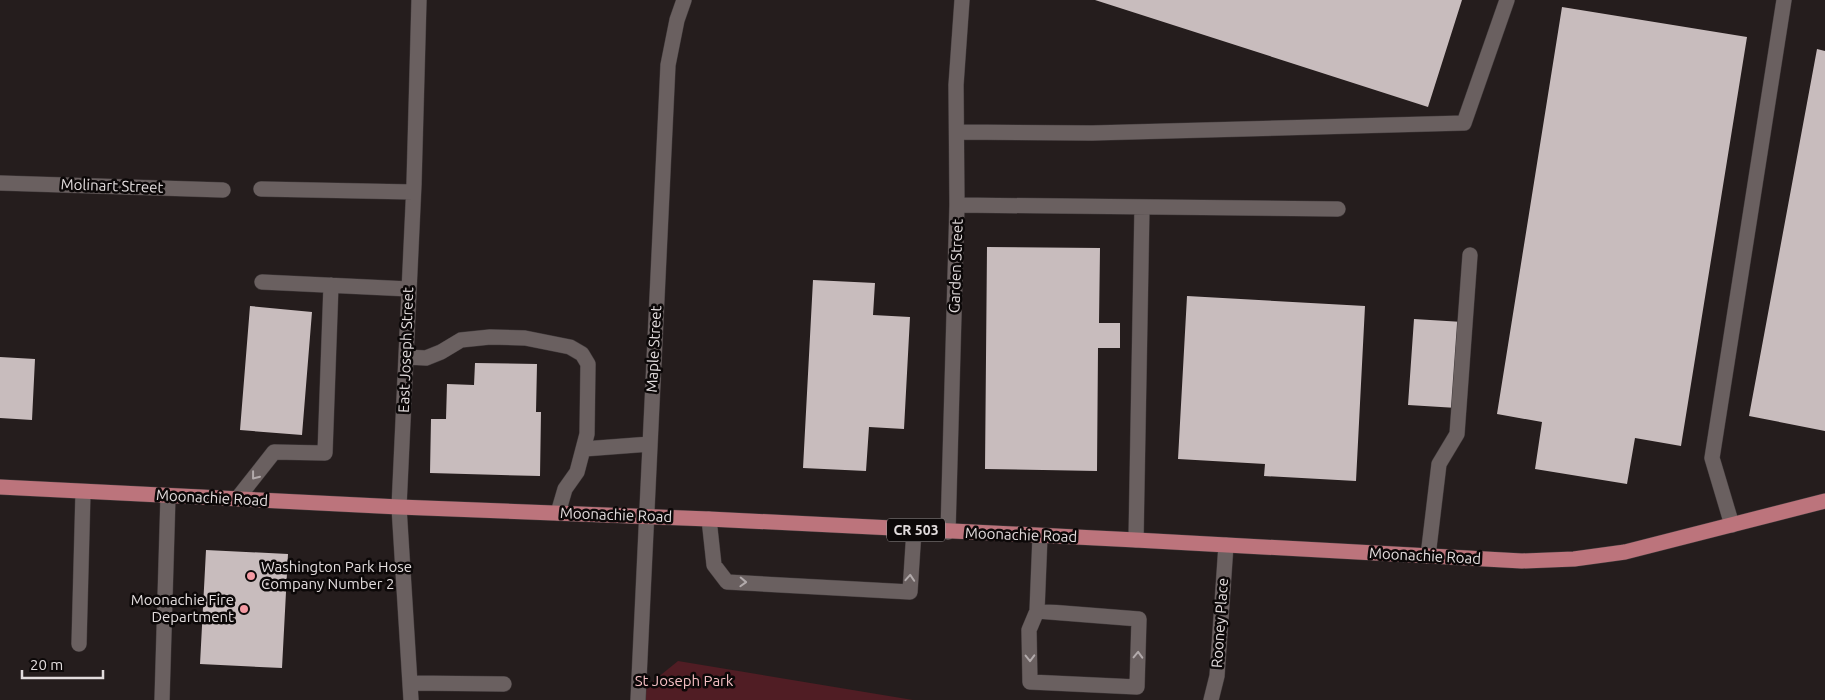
<svg xmlns="http://www.w3.org/2000/svg" width="1825" height="700" font-family="Ubuntu,sans-serif">
<style>
.green{fill:#501d24}
.building{fill:#c8bcbd}
.lines{fill:none;stroke-linecap:round;stroke-linejoin:round}
.minor-casing{stroke:#413a3b;stroke-width:16}
.major-casing{stroke:#413a3b;stroke-width:16}
.minor{stroke:#6a6060;stroke-width:15}
.major{stroke:#bc747c;stroke-width:15}
.oneway{stroke:#b2aaab}
.poi-dot{fill:#f49aa3;stroke:#0c0808;stroke-width:2}
.labels{text-anchor:middle;stroke-width:5;stroke-linejoin:round;paint-order:stroke}
.shield{fill:#0c0808;stroke:#a29c9d;stroke-width:1}
.shield-label{font-size:14px;font-weight:bold;fill:#e2dcdd}
.street-label{font-size:15px;fill:#e2dcdd;stroke:#0c0808}
.poi-label{font-size:15px;fill:#e2dcdd;stroke:#0c0808;text-anchor:start}
.park-label{font-size:15px;fill:#f5bfc3;stroke:#0c0808}
</style>
<rect width="100%" height="100%" fill="#251d1d"/>
<!-- green -->
<path class="green" d="M678,661L913,700H630Z"/>
<!-- building -->
<path class="building" d="M1095,0H1462L1428,107Z
M1562,7L1747,37L1681,446L1635,438L1627,484L1535,469L1542,422L1497,414Z
M1817,49L1825,51V431L1749,416Z
M987,247L1100,248L1099,323H1120V348H1098L1097,471L985,469Z
M813,280L875,283L873,315L910,317L904,429L869,427L866,471L803,468Z
M1187,296L1365,306L1356,481L1264,476L1265,464L1178,459Z
M250,306L312,312L302,435L240,430Z
M1414,319L1463,322L1457,408L1408,405Z
M0,357L35,359L32,420L0,418Z
M475,363L537,364L536,412H541L540,476L430,473L431,419H446L447,384L474,385Z
M206,550L288,554L282,668L200,664Z"/>
<g class="lines">
<defs>
<path id="minor" d="M957,132L1092,133L1464,123L1507,0
M0,183L223,190
M261,189L413,192
M957,205L1338,209
M262,282L409,289
M406,357L426,358L441,352L461,340L490,337L525,338L570,347L582,354L588,364L587,434L577,472L565,489L558,513
M584,449L650,444
M237,499L274,452L325,453L331,285
M709,519L714,565L727,582L910,592L914,530
M1732,525L1712,458L1784,0
M948,532L957,205L956,85L962,0
M1136,540L1142,207
M1428,556L1439,464L1457,434L1470,255
M1037,611L1139,619L1137,687L1030,682L1029,630L1037,611L1040,536
M79,644L83,492
M410,683L504,684
M162,700L168,496
M411,700L399,507L414,184L419,0
M638,700L668,65L677,20L684,0
M1211,700L1217,676L1226,545"/>
<path id="major" d="M0,487L399,507L709,519L1136,540L1522,561L1574,559L1625,552L1825,501"/>
</defs>
<!-- minor casing -->
<use href="#minor" class="minor-casing"/>
<!-- major casing -->
<use href="#major" class="major-casing"/>
<!-- minor -->
<use href="#minor" class="minor"/>
<!-- major -->
<use href="#major" class="major"/>
</g>
<!-- one-way arrows -->
<defs><path id="oneway-chevron" d="M-2-3.5L2.5 0L-2 3.5" fill="none" stroke-width="1.6" stroke-linecap="round" stroke-linejoin="round" transform="scale(1.25)"/></defs>
<g class="oneway">
<use href="#oneway-chevron" transform="translate(255 476) rotate(128)"/>
<use href="#oneway-chevron" transform="translate(910 578) rotate(-86)"/>
<use href="#oneway-chevron" transform="translate(743 582) rotate(2)"/>
<use href="#oneway-chevron" transform="translate(1138 655) rotate(-88)"/>
<use href="#oneway-chevron" transform="translate(1030 658) rotate(89)"/>
</g>
<!-- markers -->
<g class="poi-dot">
<circle cx="251" cy="576" r="5"/>
<circle cx="244" cy="609" r="5"/>
</g>
<g class="labels">
<!-- shield labels -->
<rect class="shield" x="887" y="518.5" width="58" height="23" rx="4"/>
<g class="shield-label">
<text x="916" y="535">CR 503</text>
</g>
<!-- street labels -->
<g class="street-label">
<text transform="translate(112 186) rotate(2)" y="5">Molinart Street</text>
<text transform="translate(956 266) rotate(-88)" y="5">Garden Street</text>
<text transform="translate(654 349) rotate(-87)" y="5">Maple Street</text>
<text transform="translate(406 350) rotate(-88)" y="5">East Joseph Street</text>
<text transform="translate(212 498) rotate(3)" y="5">Moonachie Road</text>
<text transform="translate(616 515) rotate(2)" y="5">Moonachie Road</text>
<text transform="translate(1021 535) rotate(2)" y="5">Moonachie Road</text>
<text transform="translate(1425 556) rotate(3)" y="5">Moonachie Road</text>
<text transform="translate(1220 623) rotate(-86)" y="5">Rooney Place</text>
</g>
<!-- poi labels -->
<g class="poi-label">
<text x="261" y="572">Washington Park Hose<tspan x="261" dy="17">Company Number 2</tspan></text>
<text x="234" y="605" text-anchor="end">Moonachie Fire<tspan x="234" dy="17">Department</tspan></text>
</g>
<!-- park labels -->
<g class="park-label">
<text x="684" y="686">St Joseph Park</text>
</g>
</g>
<!-- scale -->
<path d="M22 670v8h81v-8" fill="none" stroke="#e2dcdd" stroke-width="2.5"/>
<text x="30" y="670" font-size="15" fill="#e2dcdd" stroke="#0c0808" stroke-width="4" paint-order="stroke">20 m</text>
</svg>
